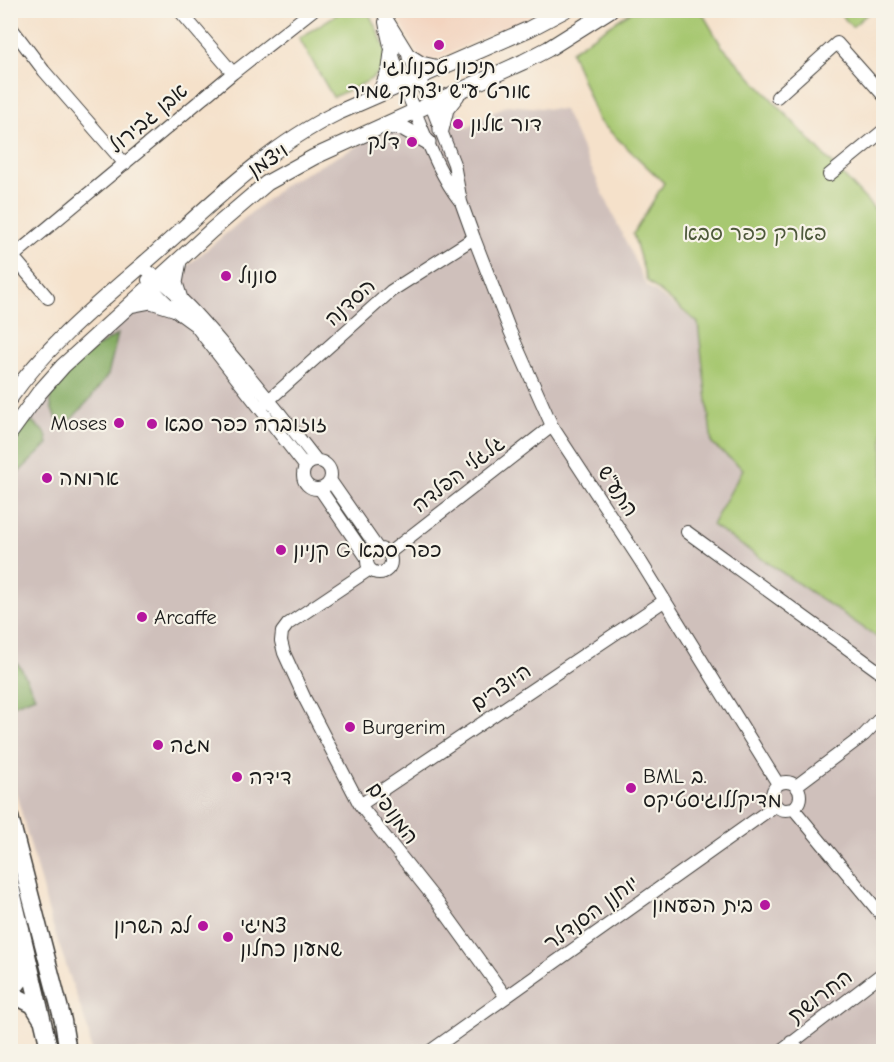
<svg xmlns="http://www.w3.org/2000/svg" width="894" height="1062" font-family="'Comic Neue','Playpen Sans Hebrew',sans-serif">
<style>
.built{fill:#f3d4bf}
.industrial{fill:#cfc0bb}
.green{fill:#a7c871;stroke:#627246;stroke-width:1.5}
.forest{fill:#85ac63;stroke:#506440;stroke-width:1.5}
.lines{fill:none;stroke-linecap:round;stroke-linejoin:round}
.minor-casing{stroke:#3d3a36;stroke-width:14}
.major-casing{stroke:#3d3a36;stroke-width:17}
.highway-casing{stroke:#3d3a36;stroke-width:19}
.minor{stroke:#fff;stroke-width:12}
.major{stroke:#fff;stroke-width:15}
.highway{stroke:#fff;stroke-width:16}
.poi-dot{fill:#b5179e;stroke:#f7f3e8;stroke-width:2}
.labels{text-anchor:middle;stroke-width:4.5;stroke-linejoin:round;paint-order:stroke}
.poi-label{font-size:21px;fill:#1c1c1c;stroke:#f7f3e8;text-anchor:start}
.street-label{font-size:21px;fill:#1c1c1c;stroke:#f7f3e8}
.park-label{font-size:21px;fill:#4d583a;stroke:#f7f3e8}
</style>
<rect width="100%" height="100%" fill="#f7f3e8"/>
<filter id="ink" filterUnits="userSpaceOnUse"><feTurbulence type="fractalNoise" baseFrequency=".0167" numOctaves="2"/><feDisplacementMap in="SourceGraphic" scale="12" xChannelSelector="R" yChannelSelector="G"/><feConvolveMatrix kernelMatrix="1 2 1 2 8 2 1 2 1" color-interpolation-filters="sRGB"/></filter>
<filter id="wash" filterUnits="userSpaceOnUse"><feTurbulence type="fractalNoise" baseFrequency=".008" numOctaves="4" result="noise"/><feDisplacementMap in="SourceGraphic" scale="24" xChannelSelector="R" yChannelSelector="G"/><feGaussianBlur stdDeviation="1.35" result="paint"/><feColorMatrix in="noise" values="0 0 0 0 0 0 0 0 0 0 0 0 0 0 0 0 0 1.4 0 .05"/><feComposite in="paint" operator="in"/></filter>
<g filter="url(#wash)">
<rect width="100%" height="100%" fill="#f5e1ca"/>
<!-- built -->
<path class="built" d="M395,11H543L423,64Z"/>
<!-- industrial -->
<path class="industrial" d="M455,105L465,128L507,105L564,110L646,285L698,323L712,444L743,469L713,525L883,641V1051H91L88,1030L51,921L11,774L10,447L38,403L82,353L287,183L398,125Z"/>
<!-- green -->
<path class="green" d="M342,11H368C373,23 382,37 385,50C391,78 352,88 333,97L299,38Z
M632,11H701L721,45L883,218V641L712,525L743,469L712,444L698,323L647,281L633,234L664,183L598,120L571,51Z
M838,11H871L852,27Z"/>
<!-- forest -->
<path class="forest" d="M118,334L108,375L91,398L66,425C52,421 49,402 50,390L84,355Z
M22,422H33L46,434L48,444L15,476L11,491V436Z
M10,656L21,668L35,696L11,706Z"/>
</g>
<g filter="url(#ink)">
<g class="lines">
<defs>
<path id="minor" d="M179,10L233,73
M381,10L410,57L431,105L454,164L461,202L474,238L510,331L552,426L641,562L778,784
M385,22C390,55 403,84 416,114C429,145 440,175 460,201
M10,26L44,71L125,164
M777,97L837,43L884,96
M829,175L884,130
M10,253L48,298
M10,259L233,73L313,10
M141,266C175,288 203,321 230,353C260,388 289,424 317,461
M148,280C157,298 179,314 195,325L305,466
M261,407L391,291L474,238
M303 475a14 14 0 1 1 28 0a14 14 0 1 1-28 0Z
M330,480L378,549
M320,489L367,558
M687,532L884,675
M367 561a12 12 0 1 1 24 0a12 12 0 1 1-24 0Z
M389,553L552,426
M370,569L288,624L282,632L281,641L284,653L305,699L360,805L438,903L506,997
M772 796a14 14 0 1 1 28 0a14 14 0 1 1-28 0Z
M796,786L864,735L884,714
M360,805L664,601
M793,808L884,918
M791,1042L801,1052
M429,1052L776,805
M780,1052L884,972"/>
<path id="major" d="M410,57L421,64L439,68
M380,93L390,69L392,52
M384,126L403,128L428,142
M441,130L446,109L457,95
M179,261L175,283L180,299
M130,305L151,301L173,308
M10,398C49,342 105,298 156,253C213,202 268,147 337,113L529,29L565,10
M10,433L39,393L63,366L212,230L267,183L314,157L523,62L548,49L610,10"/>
<path id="highway" d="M10,817L63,1021L68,1052
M10,883L50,1052
M10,988C24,983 24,971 23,958
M10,993L33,1005L41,1018"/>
</defs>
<!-- minor casing -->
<use href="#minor" class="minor-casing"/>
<!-- major casing -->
<use href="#major" class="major-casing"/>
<!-- highway casing -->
<use href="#highway" class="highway-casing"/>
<!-- minor -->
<use href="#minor" class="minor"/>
<!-- major -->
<use href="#major" class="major"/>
<!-- highway -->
<use href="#highway" class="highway"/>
</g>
</g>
<!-- markers -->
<g class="poi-dot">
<circle cx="439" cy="45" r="6"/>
<circle cx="458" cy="124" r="6"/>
<circle cx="412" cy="142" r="6"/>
<circle cx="226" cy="276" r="6"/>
<circle cx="119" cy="423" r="6"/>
<circle cx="152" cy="424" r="6"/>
<circle cx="47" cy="478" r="6"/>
<circle cx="281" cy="550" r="6"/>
<circle cx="142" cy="617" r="6"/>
<circle cx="350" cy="727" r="6"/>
<circle cx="158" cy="745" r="6"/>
<circle cx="237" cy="777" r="6"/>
<circle cx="631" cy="788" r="6"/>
<circle cx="765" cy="905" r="6"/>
<circle cx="203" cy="926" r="6"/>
<circle cx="228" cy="937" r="6"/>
</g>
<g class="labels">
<!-- poi labels -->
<g class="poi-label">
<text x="439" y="74" text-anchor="middle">תיכון טכנולוגי<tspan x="439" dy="24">אורט ע"ש יצחק שמיר</tspan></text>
<text x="470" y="131">דור אלון</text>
<text x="400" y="149" text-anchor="end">דלק</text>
<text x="238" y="283">סונול</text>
<text x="107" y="430" text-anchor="end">Moses</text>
<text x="164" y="431">זוזוברה כפר סבא</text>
<text x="59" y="485">ארומה</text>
<text x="293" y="557">קניון G כפר סבא</text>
<text x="154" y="624">Arcaffe</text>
<text x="362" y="734">Burgerim</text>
<text x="170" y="752">מגה</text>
<text x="643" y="783">BML ב.<tspan x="643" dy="24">מדיקללוגיסטיקס</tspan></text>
<text x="249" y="784">דידה</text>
<text x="753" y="912" text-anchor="end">בית הפעמון</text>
<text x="240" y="932">צמיגי<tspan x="240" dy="24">שמעון כחלון</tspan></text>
<text x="191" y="933" text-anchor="end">לב השרון</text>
</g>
<!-- street labels -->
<g class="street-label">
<text transform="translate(148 118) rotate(-40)" y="7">אבן גבירול</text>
<text transform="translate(268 160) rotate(-33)" y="7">ויצמן</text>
<text transform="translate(350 302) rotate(-42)" y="7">הסדנה</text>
<text transform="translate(458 474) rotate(-38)" y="7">גלגלי הפלדה</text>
<text transform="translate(618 491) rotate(57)" y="7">התע"ש</text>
<text transform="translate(501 687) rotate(-34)" y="7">היוצרים</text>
<text transform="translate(393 813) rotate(54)" y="7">המנופים</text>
<text transform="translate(591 913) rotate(-36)" y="7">יוחנן הסנדלר</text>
<text transform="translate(820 996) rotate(-37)" y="7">החרושת</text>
</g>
<!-- park labels -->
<g class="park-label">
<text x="755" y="240">פארק כפר סבא</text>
</g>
</g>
<!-- margin -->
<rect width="894" height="1062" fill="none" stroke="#f7f3e8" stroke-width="36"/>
</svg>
